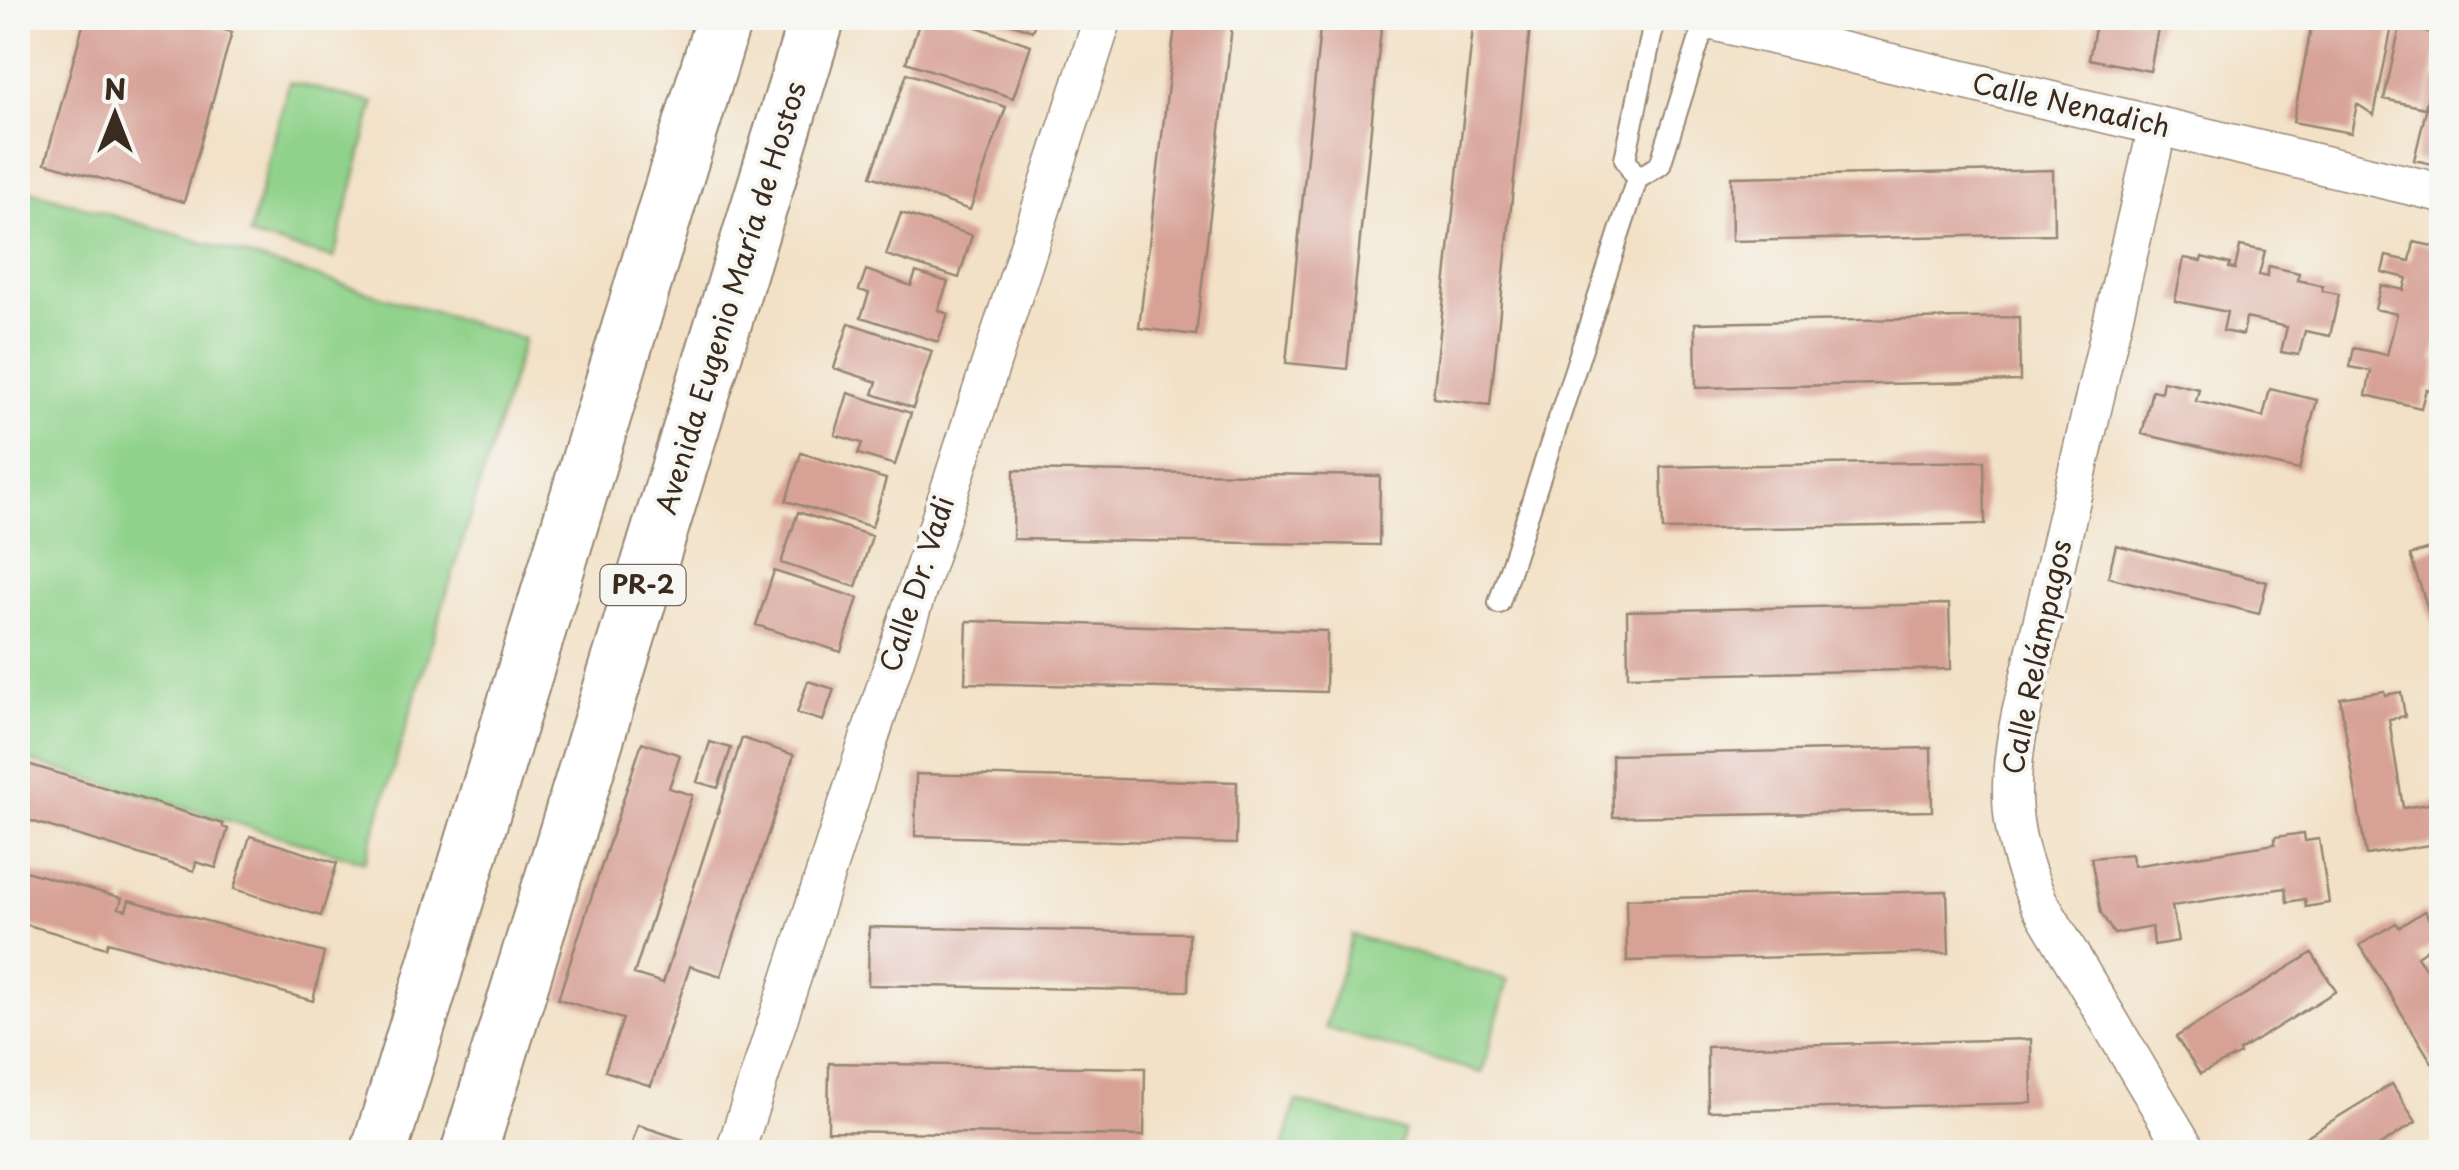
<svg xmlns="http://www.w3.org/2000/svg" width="2459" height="1170" font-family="'Playpen Sans',sans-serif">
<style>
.green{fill:#8fd28a;stroke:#657e54;stroke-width:2.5}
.building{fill:#d7a196}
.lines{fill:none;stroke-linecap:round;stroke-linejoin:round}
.service-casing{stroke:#968672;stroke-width:24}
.minor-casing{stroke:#968672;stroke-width:41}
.trunk-casing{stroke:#968672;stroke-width:59}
.service{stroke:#fff;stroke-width:20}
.minor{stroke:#fff;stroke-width:38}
.trunk{stroke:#fff;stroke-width:55}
.labels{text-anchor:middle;stroke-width:8;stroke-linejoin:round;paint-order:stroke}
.shield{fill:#f6f6f2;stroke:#73675e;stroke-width:2.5}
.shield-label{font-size:25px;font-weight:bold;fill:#3b2a1e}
.street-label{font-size:28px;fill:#3b2a1e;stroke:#f6f6f2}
</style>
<rect width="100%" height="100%" fill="#f6f6f2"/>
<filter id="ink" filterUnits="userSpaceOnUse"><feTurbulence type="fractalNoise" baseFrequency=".01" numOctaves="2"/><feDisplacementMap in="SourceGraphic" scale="20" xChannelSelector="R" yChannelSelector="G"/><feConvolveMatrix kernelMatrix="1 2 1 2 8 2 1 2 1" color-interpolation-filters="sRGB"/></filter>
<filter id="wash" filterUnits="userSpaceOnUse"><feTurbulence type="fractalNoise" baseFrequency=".0048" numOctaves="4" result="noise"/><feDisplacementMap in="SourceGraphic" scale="40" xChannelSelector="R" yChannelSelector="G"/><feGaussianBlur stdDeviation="2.25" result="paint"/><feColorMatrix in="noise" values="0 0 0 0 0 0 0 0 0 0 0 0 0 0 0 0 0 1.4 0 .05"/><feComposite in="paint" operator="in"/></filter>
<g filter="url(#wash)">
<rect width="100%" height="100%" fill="#f2e1c6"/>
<!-- green -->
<path class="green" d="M289,82L374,103L334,258L249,236Z
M18,187L524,339L365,862L18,757Z
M1352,935L1508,980L1482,1073L1325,1028Z
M1296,1101L1404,1131L1398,1152H1282Z"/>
<g id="blocks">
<!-- building -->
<path class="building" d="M85,18H180L232,32L184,202L45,163Z
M921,18H950L1031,45L1013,98L906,62Z
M996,18H1037L1032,31Z
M1176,18H1233L1196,335L1139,328Z
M1321,18H1382L1347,369L1286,363Z
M1474,18L1531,19L1490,405L1433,398Z
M2097,18H2160L2150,71L2089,59Z
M2313,18H2374L2393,21L2374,115L2357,104L2351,133L2293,122Z
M2400,27L2441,35L2425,108L2384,99Z
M907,73L1006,107L970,210L871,176Z
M2434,77L2442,79V166L2414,160Z
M2053,170L2054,234L1732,241L1731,177Z
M901,213L972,235L959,278L886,255Z
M2414,242L2442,248V323L2433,361L2437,362L2430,390L2426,389L2421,408L2366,395L2371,371L2350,367L2354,348L2387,355L2397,314L2375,309L2381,285L2404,290L2407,278L2382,272L2386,256L2410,261Z
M2240,246L2265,251L2259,275L2267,277L2269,266L2299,273L2297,280L2323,286L2322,291L2339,294L2330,336L2305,331L2299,355L2281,352L2287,327L2246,318L2243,335L2223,331L2227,312L2175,301L2184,258L2201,261L2202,257L2230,264L2229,268L2235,269Z
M866,270L911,286L916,272L948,282L938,310L948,314L938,342L861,317L869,293L859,290Z
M2019,317L2020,381L1696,388L1695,323Z
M849,323L932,351L913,408L873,394L877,382L834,368Z
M2163,381L2199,389L2196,401L2263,417L2270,389L2317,400L2299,470L2142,434L2152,390L2161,392Z
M848,393L911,413L895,465L858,454L862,443L835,435Z
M801,453L886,479L872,527L786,501Z
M1984,461L1985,524L1663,530L1661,467Z
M1014,470L1380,476L1379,545L1013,539Z
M798,512L872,536L856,587L781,563Z
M2116,545L2267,582L2259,614L2108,577Z
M2442,545V648H2441L2410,555Z
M774,571L858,598L841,652L756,625Z
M1949,604L1951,669L1628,676L1627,611Z
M967,621L1327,631L1326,692L965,683Z
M808,681L834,689L823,721L797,713Z
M2384,691L2385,695L2401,692L2405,716L2389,719L2403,808L2440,802L2442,843L2366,855L2340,698Z
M742,738L794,755L721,976L690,966L651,1086L605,1071L623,1019L558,999L642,742L680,755L669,788L692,795L634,974L663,983Z
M710,742L731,748L718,788L697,782Z
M1931,748L1932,811L1613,817L1612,755Z
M18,761L223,824V827L228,829L216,868L196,862L194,871L18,817Z
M916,774L1237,782L1236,844L915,836Z
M2304,833L2305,841L2319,839L2329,903L2306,907L2305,899L2287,902L2285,888L2172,906L2178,941L2154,945L2152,927L2114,934L2101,913L2091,858L2131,854L2133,866L2275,844V837Z
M250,836L337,863L321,916L234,889Z
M25,871L122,898L119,908L126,910L129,900L324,953L313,1001L108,942L106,948L18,922V898Z
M1947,891L1949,953L1627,961L1626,899Z
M2424,911L2442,939L2417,956L2426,970L2442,960V990L2439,991L2442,996V1079L2360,945L2396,923L2399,927Z
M869,927L1189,933L1188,991L868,985Z
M2312,953L2336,991L2239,1051L2240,1054L2200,1074L2176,1037Z
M2031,1039L2032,1103L1708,1111L1707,1047Z
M829,1063L1145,1068L1144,1136L828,1131Z
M2392,1084L2416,1122L2369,1152H2281Z
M638,1125L684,1140L680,1152H629Z"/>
</g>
</g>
<g filter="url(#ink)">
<use href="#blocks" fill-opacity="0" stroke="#968672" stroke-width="2.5"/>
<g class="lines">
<defs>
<path id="service" d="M1637,179L1625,159L1655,18
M1499,603L1637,179L1660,165L1706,19"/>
<path id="minor" d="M1700,18L2442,193
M2158,126L2021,714C2006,785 2008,834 2038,901L2187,1152
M735,1152L1103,18"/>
<path id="trunk" d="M379,1152L724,18
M469,1152L817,18"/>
</defs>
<!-- service casing -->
<use href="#service" class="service-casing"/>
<!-- minor casing -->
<use href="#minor" class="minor-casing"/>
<!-- trunk casing -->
<use href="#trunk" class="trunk-casing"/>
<!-- service -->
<use href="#service" class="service"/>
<!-- minor -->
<use href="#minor" class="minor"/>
<!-- trunk -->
<use href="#trunk" class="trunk"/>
</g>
</g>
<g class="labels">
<!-- shield labels -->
<rect class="shield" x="600.5" y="565" width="85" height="40" rx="8"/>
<g class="shield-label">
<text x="643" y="594">PR-2</text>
</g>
<!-- street labels -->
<g class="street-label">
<text transform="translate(2071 105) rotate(13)" y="10">Calle Nenadich</text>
<text transform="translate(731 298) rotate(-73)" y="10">Avenida Eugenio María de Hostos</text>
<text transform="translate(917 584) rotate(-72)" y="10">Calle Dr. Vadi</text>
<text transform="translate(2037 657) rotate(-78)" y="10">Calle Relámpagos</text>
</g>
</g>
<!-- margin -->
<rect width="2459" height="1170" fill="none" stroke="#f6f6f2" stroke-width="60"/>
<!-- north arrow -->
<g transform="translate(115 115)" stroke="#f6f6f2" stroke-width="8" paint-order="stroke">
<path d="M0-8L18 38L0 25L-18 38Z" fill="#3b2a1e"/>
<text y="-15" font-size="28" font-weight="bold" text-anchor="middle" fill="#3b2a1e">N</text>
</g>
</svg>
